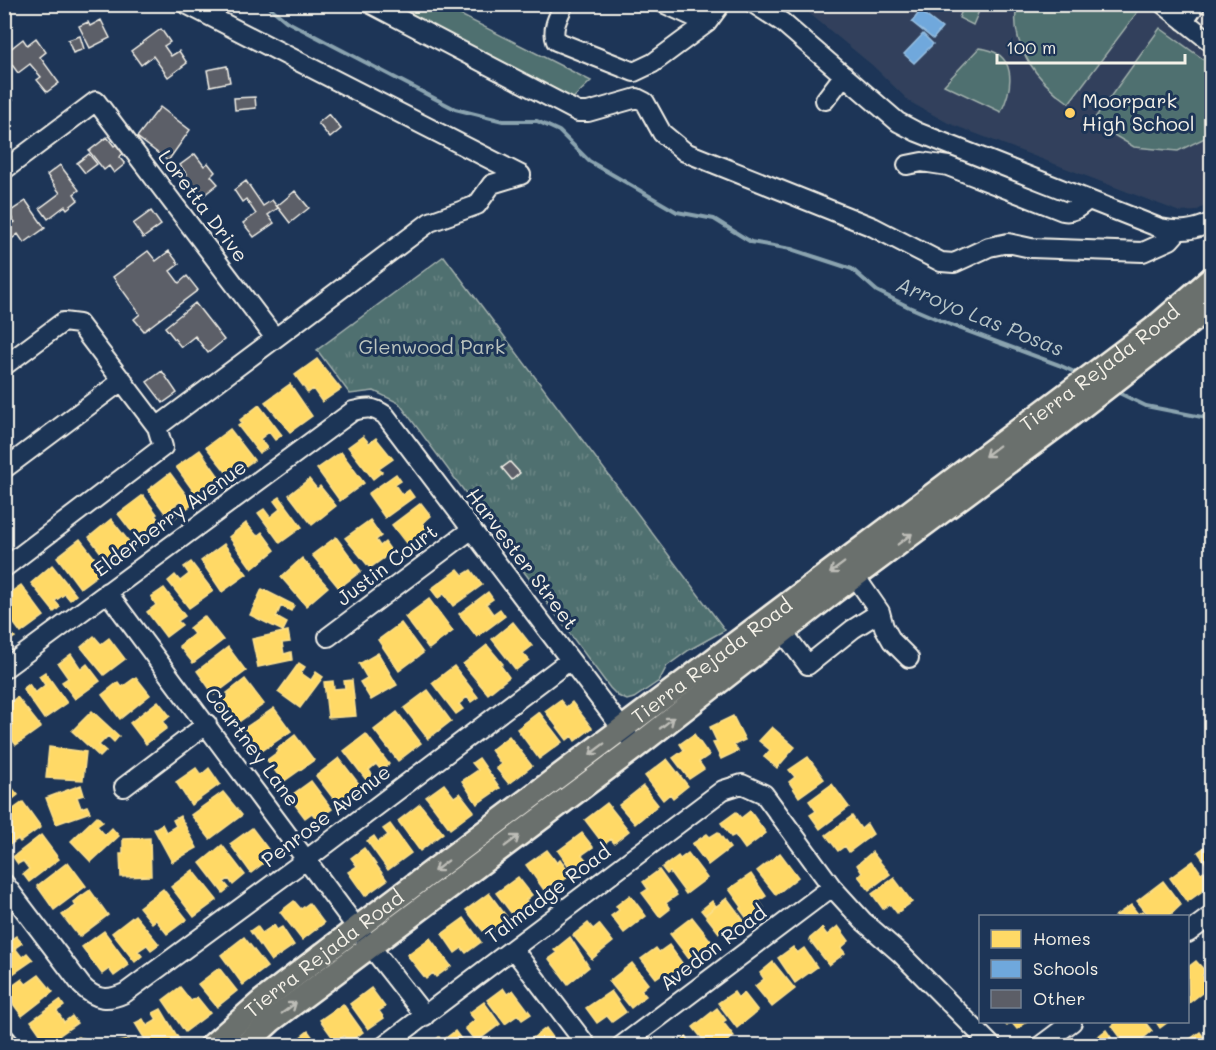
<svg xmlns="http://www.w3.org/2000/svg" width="1216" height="1050" font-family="Mali,sans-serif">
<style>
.built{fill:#30415c}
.green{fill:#507070;stroke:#a2b0ac;stroke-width:1.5}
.park{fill:url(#park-tufts);stroke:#a2b0ac;stroke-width:1.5}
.homes{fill:#ffd966;stroke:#fce08d;stroke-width:1.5}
.schools{fill:#6fa8dc;stroke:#97bee0;stroke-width:1.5}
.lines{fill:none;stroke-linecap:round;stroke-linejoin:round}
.stream{stroke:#8aa3af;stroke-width:4}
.building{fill:#5c5e67;stroke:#f4f1e8;stroke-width:1.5}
.minor-casing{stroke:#f4f1e8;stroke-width:22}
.major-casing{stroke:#f4f1e8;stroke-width:27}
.minor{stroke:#1d3557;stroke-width:18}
.major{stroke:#6b706d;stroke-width:22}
.oneway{stroke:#bdbdb7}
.poi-dot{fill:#ffd166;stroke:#1d3557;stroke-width:2}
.labels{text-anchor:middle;stroke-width:6;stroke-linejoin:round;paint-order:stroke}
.poi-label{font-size:20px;fill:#f4f1e8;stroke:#1d3557;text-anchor:start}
.street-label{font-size:20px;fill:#f4f1e8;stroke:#1d3557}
.park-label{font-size:20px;fill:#bbc4be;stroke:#1d3557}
.water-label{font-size:21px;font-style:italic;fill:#b6c4c7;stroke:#1d3557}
</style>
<defs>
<pattern id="park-tufts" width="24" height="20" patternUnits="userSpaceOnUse" patternTransform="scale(1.5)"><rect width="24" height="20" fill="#507070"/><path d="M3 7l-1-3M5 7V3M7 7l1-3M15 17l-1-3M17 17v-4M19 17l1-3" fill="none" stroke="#6a8584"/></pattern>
</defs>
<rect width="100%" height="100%" fill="#1d3557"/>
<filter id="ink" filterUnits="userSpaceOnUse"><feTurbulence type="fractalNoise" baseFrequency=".0167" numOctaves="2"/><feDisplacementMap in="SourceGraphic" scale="12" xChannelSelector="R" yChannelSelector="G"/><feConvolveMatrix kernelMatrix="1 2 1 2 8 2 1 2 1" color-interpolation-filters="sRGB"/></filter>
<g filter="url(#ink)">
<!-- built -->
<path class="built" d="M799,5H1211V199L1210,203L1196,211L1180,212L948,123L910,102L872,65Z"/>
<!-- green -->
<path class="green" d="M384,5H441L591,81L569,102Z
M964,5L970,8L974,5L973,9L979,11L973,25L959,18Z
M1017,5L1131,4L1139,10L1069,103C1037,81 1009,45 1017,5Z
M1160,28L1211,65V132L1205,138L1178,151L1134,147L1092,122Z
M979,48C1017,52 1014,85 1001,112L944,85Z"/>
<!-- park -->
<path class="park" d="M444,256L725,630L689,650L667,666L659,681L634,698L627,700L618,696L610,688L399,403L374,391L350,394L317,350Z"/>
<!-- homes -->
<path class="homes" d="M317,359L341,389L322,402L313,389L308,393L295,375Z
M290,384L312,416L290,432L265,402Z
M259,405L282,435L275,440L269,432L260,439L267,448L259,453L238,426L242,423L240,420Z
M230,429L254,460L230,477L206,447Z
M363,436L369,443L376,438L393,459L379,469L382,472L373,479L348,447Z
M200,450L222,481L199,499L176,467Z
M341,452L364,483L340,501L317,469Z
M170,473L193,504L186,509L181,501L171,508L177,516L171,521L148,490Z
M396,474L401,481L395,485L402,495L409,490L414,497L385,518L368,494Z
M309,479L317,489L320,486L336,506L312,525L289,495Z
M143,495L157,514L155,515L164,527L141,544L118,514Z
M280,497L302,527L280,543L258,513L264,509L270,517L280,509L274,501Z
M421,503L431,516L423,523L429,531L409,547L392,525Z
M111,519L135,549L127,555L124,550L116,557L118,560L111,566L89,537Z
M370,520L381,536L376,540L380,546L385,542L392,552L370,568L345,538Z
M246,523L257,536L262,532L275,550L252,569L229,537Z
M336,537L361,571L339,588L312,555Z
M80,539L104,570L80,588L57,557Z
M224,544L247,574L222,592L201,561Z
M302,558L328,587L306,606L281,577Z
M191,562L213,591L189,608L168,581L175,575L180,581L189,574L184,567Z
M52,565L76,595L70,600L65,594L55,601L60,607L54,612L31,583Z
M458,569L463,575L471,570L482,585L453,606L444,594L438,598L431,589Z
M21,585L44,616L21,633L4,610V597Z
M164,588L185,616L178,621L182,625L166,637L147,612L156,605L151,597Z
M262,589L294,605L291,611L281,606L276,617L287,623L283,631L250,615Z
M488,592L493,599L486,604L493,614L500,609L505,616L477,637L459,614Z
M429,599L453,631L429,649L405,617Z
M204,616L223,640L193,663L179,646L194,634L189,628Z
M513,622L532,646L523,653L529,660L516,670L492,639Z
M401,623L423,653L399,671L378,640Z
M4,625L15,637L4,644Z
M288,631L290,642L282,643L284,654L291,652L292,660L258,667L252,639Z
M94,636L101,644L109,638L125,659L104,675L81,647Z
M487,645L503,664L501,666L509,677L488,694L463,664Z
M228,647L246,671L214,695L197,671Z
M378,653L397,685L371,700L360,682L367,678L359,664Z
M71,654L81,669L87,664L100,681L75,699L62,682L68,678L58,664Z
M299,663L305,667L301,673L311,680L316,672L323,677L300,708L278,692Z
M454,666L478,697L471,702L467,697L459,704L463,709L456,714L432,683Z
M45,672L67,703L44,719L23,689L29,684L35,693L45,685L39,676Z
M136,677L150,695L120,719L102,695L118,682L122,687Z
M245,679L264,704L233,726L217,705L229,695L227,693Z
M352,680L356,716L328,718L324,682L333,681L334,689L345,688L344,681Z
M428,690L451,721L428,739L404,708Z
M17,697L41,727L16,745L4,729L6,727L4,707Z
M560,700L566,707L572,702L592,728L575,741L572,736L567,740L545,711Z
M158,701L170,716L163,722L167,728L146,744L130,723Z
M274,708L291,731L259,753L242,730Z
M92,711L119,736L114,742L108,736L99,745L106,751L100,757L72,731Z
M397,712L421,743L398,761L374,730Z
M539,712L562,742L539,759L517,729Z
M733,716L745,740L734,745L738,751L721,759L713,743L717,742L710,727Z
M772,727L795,747L777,768L764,757L770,750L759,741Z
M366,734L389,764L381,770L376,764L369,770L373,776L367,781L344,751Z
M694,734L709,755L699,762L704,769L689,779L673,758L684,750L680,744Z
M295,735L314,760L283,782L267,760L279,751L277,749Z
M509,736L532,766L509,784L496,768L501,764L491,750Z
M49,747L86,752L83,780L46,778Z
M808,757L824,779L799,797L789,782L795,777L789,770Z
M339,758L363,789L339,806L316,776Z
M479,758L500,788L477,804L462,781L478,770L472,763Z
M667,759L688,786L673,798L670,794L663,800L645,776Z
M196,768L201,775L209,768L220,784L191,805L176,782Z
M4,778L18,795L4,806Z
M311,781L332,809L317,820L312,813L305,818L289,797Z
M444,784L454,797L460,793L474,811L450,829L426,797Z
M832,784L849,807L820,829L810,815L816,811L809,801Z
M81,785L84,795L77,797L81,808L87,806L90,812L56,824L46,798Z
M643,786L658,805L635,824L619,805Z
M223,792L242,815L210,839L191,815Z
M23,802L41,827L20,842L18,839L7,847L4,843V816Z
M607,803L629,831L614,843L611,839L604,845L585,820Z
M420,804L443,833L420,851L398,821Z
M750,811L766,833L745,849L735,835L731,837L721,823L736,812L741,818Z
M97,816L103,822L97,826L105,835L112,828L119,836L91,862L71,841Z
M180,816L197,848L172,862L154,829L162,824L166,832L176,826L173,820Z
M852,816L861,829L867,824L873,834L849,852L845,846L838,851L826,835Z
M390,824L411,853L388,870L367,841L374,836L378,842L388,835L383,829Z
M252,828L268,849L259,855L265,862L251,873L230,844Z
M718,832L730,848L708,865L692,844L707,834L710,837Z
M582,833L593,847L582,855L588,862L573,872L558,851Z
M41,835L59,859L29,882L23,874L29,869L23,861L18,864L13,857Z
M150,838L151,876L121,877L120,854H123V839Z
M1212,842V872L1198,852Z
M222,845L245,875L233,885L229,879L224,882L229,888L223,893L200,863Z
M364,848L387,880L365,896L348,872L357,866L351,858Z
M547,850L557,863L560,860L571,875L555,886L553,883L544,890L526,865Z
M872,852L890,874L869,890L858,876L862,873L857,865Z
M688,853L707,878L686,894L670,872L667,874L662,868L678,856L680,859Z
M780,853L798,877L776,895L757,871Z
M1193,861L1201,873L1204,871L1212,881V884L1187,902L1170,878Z
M68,862L86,886L54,910L37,886Z
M193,870L217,900L194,917L171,887Z
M659,870L677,895L666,903L670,909L660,917L642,893L648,889L643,882Z
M751,874L766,896L759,901L764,908L748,920L740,909L742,907L729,889Z
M518,877L532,895L526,900L531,907L515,918L496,893Z
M894,878L912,902L897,913L890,904L883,909L872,894Z
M1163,881L1181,905L1169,916H1149L1137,901Z
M163,889L187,919L167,934L156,920L152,923L139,907Z
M90,890L108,915L79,937L62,915L76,906L73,902Z
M489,893L510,921L496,932L491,925L483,931L466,910Z
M630,895L646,916L624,933L611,916L619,910L616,906Z
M727,898L745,922L730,934L725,928L719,933L705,915Z
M294,901L301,909L309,903L324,923L302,940L280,912Z
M712,901L716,906L705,915L701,910Z
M1131,905L1138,914L1142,911L1146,916H1115Z
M135,915L159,944L151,950L147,945L138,951L142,956L135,962L112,933Z
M692,917L714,945L699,957L696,953L689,959L670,934Z
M464,918L481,942L466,953L462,948L455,953L442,934Z
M588,923L593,929L599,924L613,942L592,959L573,935Z
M274,925L277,930L282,927L294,945L271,961L250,931L257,926L262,933Z
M838,926L849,941L841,948L845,953L829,965L809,939L822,928L827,935Z
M104,931L129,965L114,976L109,969L102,974L82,947Z
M16,936L22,943L15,948L22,957L27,953L33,960L4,980V944Z
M244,937L267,967L243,985L221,955Z
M570,937L589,967L568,984L549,959L557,953L554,950Z
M430,938L451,966L436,977L433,973L426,979L407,955Z
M669,945L685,967L671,977L666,971L656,978L641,959L656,948L659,952Z
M793,947L797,953L804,948L817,967L795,983L778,958Z
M1212,948V975L1205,967L1211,962L1205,953Z
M1196,961L1206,972L1202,975L1211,986L1189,1003L1188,967Z
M773,962L795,989L772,1007L755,986L764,979L760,973Z
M632,963L648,984L641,990L646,996L631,1008L609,981Z
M219,968L237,991L217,1007L198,984Z
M39,975L53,992L22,1016L4,992L22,979L26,984Z
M180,987L191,1001L197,997L210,1013L185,1032L163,1000Z
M371,988L385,1007L379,1011L384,1018L368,1029L350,1004Z
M503,988L507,994L513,990L531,1014L522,1020L518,1015L505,1024L487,1000Z
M611,991L626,1012L612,1022L607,1016L597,1023L586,1008Z
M734,992L738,998L744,993L758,1011L737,1028L718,1003Z
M60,1000L64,1006L57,1011L64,1022L72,1016L77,1023L47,1044L31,1021Z
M484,1002L500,1024L476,1042L465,1028L475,1020L469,1013Z
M343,1004L363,1032L348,1043L344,1036L336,1042L320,1020Z
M717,1008L726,1020L723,1022L734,1036L721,1046H708L693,1027Z
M161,1009L180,1041L172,1046H149L135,1023L143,1019L147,1026L157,1020L153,1013Z
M1003,1022H1027L1017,1029L1011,1022L1007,1026Z
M1117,1022H1145L1152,1031L1134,1046H1127L1112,1026Z
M1156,1022H1168L1160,1028Z
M546,1028L559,1046H526L525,1044Z
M1106,1030L1117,1046H1085Z
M308,1031L319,1046H289Z
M455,1031L466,1046L428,1045L439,1037L442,1041Z
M1200,1032L1210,1046H1180Z
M78,1037L103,1043L102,1046H76Z
M687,1037L693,1046H667L676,1039L679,1043Z
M128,1040L130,1046H107V1044Z"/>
<!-- schools -->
<path class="schools" d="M920,11L942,28L933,39L912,22Z
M923,34L933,44L914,63L904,54Z"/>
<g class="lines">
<!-- stream -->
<path class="stream" d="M266,4L286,21L455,109L503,121H537L559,131L589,161L677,212L714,219L751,242L791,249L852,269L877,291L909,307L951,325L1059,365L1081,375
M1115,391L1146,406L1212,419"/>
</g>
<!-- building -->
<path class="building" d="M101,20L110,38L90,48L79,26L88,22L90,26Z
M161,29L170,42L164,46L171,56L179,51L187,63L168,77L153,56L141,65L131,51Z
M80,36L84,49L73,53L68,40Z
M36,38L46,52L40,57L59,83L47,92L37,80L41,77L30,64L18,73L4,54L23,39L27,45Z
M227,66L230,82L210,86L207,70Z
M4,88L13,100L4,106Z
M255,97L256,108L235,110L234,98Z
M160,107L190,130L168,161L137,137Z
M329,114L341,129L330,138L318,123Z
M107,137L114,146L118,143L125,152L119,157L125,164L114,173L109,166L104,170L89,151Z
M89,154L97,164L85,173L77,163Z
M195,154L204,166L208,163L215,172L211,176L218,184L199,199L183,178L187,175L180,165Z
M60,165L79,190L74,194L78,200L67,209L65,206L48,219L40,208L60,193L47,175Z
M246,181L263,206L272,200L278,208L268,215L274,223L254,237L243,223L256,214L246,199L242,202L234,190Z
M295,191L309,208L290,223L277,206Z
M26,201L45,228L24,243L18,234L8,242L4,237V229L15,222L8,213Z
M151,211L161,225L143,238L133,224Z
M148,251L156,261L169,251L179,264L170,271L179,283L187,276L198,290L144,331L134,319L140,314L113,277Z
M195,303L224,340L208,353L195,336L181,347L165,327Z
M162,371L177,393L163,403L147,382Z
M510,462L520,473L512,480L502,468Z"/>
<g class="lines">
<defs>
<path id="minor" d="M186,4L521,175
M371,4L578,112H588L637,98L645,102L662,133L685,152L873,227L941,262L954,263L989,247L1008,243L1031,248L1143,252L1170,240L1178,231
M564,4C559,16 551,28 556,41L634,72L653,63L707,23L721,4
M665,4L707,23
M754,4L782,22L898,122L917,132L1160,228C1179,232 1194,231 1212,222
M1163,4L1212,43
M1184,21L1196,4
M825,100L844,75
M907,165L922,162L948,166L1063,211C1074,213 1079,207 1088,200
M4,170L96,101L275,338
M4,366L63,322L79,324L157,427
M4,469L123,380
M4,568L163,447L157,427L430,222L477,205L492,184L521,175
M855,576L880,612L884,627L892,641L909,658
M107,592L371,947L425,1016
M783,632L808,665L853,629L880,612
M328,637L472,529
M4,669L353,411C367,407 373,407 385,415L636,747
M124,787L207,724
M4,883L82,986C96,1000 108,1001 125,993L307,859L570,660
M1188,933L1212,915
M513,949L587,1046
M384,1046L723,790L742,784L764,794L832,887L863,921L901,954L992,1046
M621,1046L832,887
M1040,1046L1072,1022"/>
<g id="major">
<path d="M4,1041L8,1046"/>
<path id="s1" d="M211,1046L262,1001L357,928L1153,329L1212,278"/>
<path d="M244,1046L271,1021L636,747L835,591L1061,423L1191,322L1212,303"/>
</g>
</defs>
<!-- minor casing -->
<use href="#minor" class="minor-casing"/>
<!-- major casing -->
<use href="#major" class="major-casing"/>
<!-- minor -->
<use href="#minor" class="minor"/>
<!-- major -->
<use href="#major" class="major"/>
</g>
<!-- one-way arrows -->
<defs><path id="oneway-shaft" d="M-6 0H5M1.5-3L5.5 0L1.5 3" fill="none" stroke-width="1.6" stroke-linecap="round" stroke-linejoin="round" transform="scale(1.5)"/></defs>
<g class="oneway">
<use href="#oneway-shaft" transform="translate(992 451) rotate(143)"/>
<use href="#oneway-shaft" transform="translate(905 539) rotate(-37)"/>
<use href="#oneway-shaft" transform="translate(837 568) rotate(143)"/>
<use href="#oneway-shaft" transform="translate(667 723) rotate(-38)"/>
<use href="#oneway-shaft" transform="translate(597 749) rotate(143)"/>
<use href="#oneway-shaft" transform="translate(512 841) rotate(-37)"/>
<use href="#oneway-shaft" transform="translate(441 866) rotate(143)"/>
<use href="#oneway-shaft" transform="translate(289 1008) rotate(-37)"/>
</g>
</g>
<!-- markers -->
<circle class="poi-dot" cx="1070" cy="113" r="6"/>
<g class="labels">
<!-- poi labels -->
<g class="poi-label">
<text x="1082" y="108">Moorpark<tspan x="1082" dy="23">High School</tspan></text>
</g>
<!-- street labels -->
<g class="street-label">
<text transform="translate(203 206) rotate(53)" y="7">Loretta Drive</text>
<text dy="7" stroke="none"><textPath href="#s1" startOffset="1118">Tierra Rejada Road</textPath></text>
<text transform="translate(170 518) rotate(-36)" y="7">Elderberry Avenue</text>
<text transform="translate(522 559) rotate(53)" y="7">Harvester Street</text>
<text transform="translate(387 565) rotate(-37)" y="7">Justin Court</text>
<text dy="7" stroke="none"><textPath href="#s1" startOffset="632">Tierra Rejada Road</textPath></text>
<text transform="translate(252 747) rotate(53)" y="7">Courtney Lane</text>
<text transform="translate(326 816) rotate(-37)" y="7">Penrose Avenue</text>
<text transform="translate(548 894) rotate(-37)" y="7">Talmadge Road</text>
<text transform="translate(713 948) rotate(-37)" y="7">Avedon Road</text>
<text dy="7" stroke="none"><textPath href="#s1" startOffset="146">Tierra Rejada Road</textPath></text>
</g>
<!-- park labels -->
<g class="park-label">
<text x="432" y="354">Glenwood Park</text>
</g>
<!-- water labels -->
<g class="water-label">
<text transform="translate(980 317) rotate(22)" y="7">Arroyo Las Posas</text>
</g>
</g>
<!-- margin -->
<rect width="1216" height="1050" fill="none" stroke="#1d3557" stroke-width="24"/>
<rect x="12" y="12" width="1192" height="1026" fill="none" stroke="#f4f1e8" stroke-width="2" filter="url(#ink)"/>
<!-- legend -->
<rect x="979" y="915" width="210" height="108" fill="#1d3557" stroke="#738091" stroke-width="1.5"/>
<rect x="991" y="930" width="30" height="18" fill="#ffd966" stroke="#738091" stroke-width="1.5"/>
<text x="1033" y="945" font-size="18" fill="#f4f1e8">Homes</text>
<rect x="991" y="960" width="30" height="18" fill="#6fa8dc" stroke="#738091" stroke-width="1.5"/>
<text x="1033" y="975" font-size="18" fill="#f4f1e8">Schools</text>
<rect x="991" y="990" width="30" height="18" fill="#5c5e67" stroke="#738091" stroke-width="1.5"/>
<text x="1033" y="1005" font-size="18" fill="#f4f1e8">Other</text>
<!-- scale -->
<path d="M997 54v9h188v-9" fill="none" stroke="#f4f1e8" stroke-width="3"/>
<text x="1006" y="54" font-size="18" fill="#f4f1e8" stroke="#1d3557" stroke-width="4.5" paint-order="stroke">100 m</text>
</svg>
